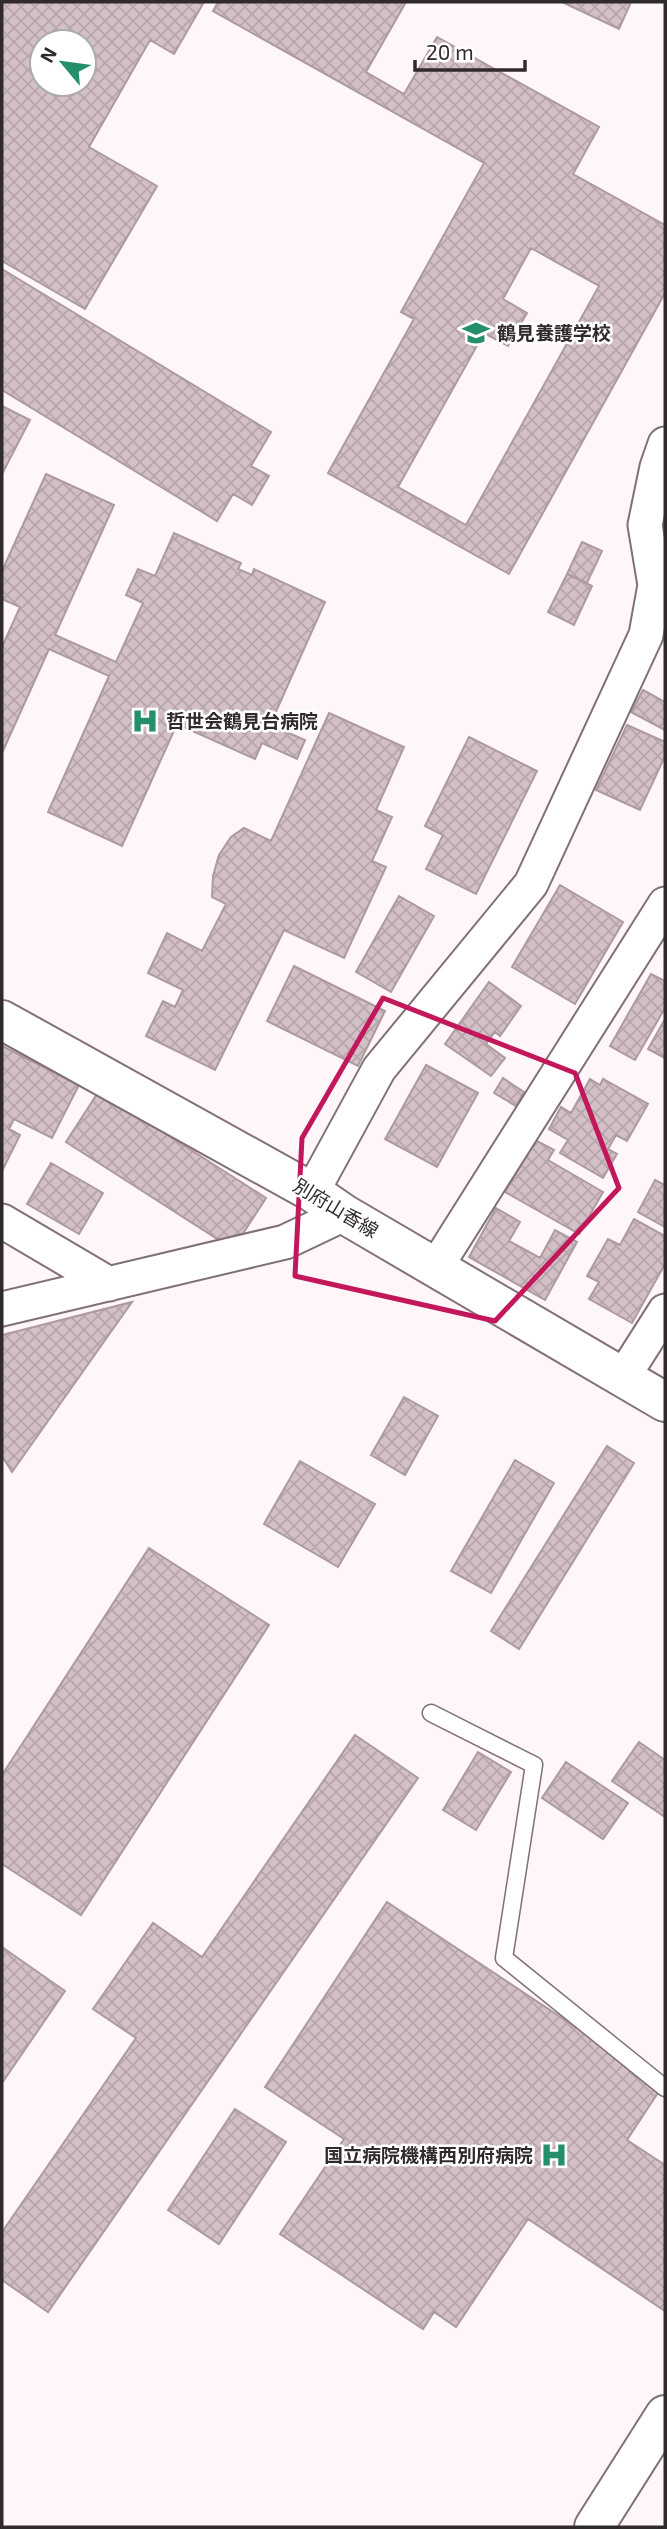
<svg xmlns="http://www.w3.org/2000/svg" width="667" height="2529" font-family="'Exo 2','Noto Sans JP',sans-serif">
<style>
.building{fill:url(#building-cross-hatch);stroke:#ad9aa0;stroke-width:2;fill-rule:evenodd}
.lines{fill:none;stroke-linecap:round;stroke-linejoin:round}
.lane-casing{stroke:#817075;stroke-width:19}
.street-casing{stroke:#817075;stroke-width:37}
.secondary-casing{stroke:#817075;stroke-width:42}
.lane{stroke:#fff;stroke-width:16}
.street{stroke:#fff;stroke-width:33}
.secondary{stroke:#fff;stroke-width:38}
.marked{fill:none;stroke:#c2185b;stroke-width:5;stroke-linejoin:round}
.labels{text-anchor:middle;stroke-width:5;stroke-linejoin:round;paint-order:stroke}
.poi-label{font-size:19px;font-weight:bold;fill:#312a2c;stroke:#fff;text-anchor:start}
.street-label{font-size:19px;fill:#312a2c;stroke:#fff}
</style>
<defs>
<pattern id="building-cross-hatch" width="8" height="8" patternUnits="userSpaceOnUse" patternTransform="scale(1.75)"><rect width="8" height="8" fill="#d3c0c6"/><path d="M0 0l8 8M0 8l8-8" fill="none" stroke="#b6a5aa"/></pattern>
</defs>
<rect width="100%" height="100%" fill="#fef6f8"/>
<!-- building -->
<path class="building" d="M2,2H204L174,54L150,40L89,147L157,186L85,309L2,261ZM42,42H84V84H42Z
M218,2H406L366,72L404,94L437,37L599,127L573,174L665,225V293L509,574L328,473L414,319L401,312L484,163L213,11ZM531,248L599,286L466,525L398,487L484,333L508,346L527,313L503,299Z
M562,2H631L619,29Z
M2,269L271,432L251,466L269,476L252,505L233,494L217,521L2,390Z
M2,406L30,420L2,474Z
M46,474L114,505L55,635L116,662L143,603L126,595L138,569L155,576L174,533L241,563L238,569L252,575L254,569L325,602L270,725L305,740L297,759L262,743L255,759L177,724L122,846L48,812L109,676L49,649L2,753V647L20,607L2,599V571Z
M582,542L602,551L587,583L567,574Z
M567,574L592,586L574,625L548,612Z
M643,690L665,702V730L631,712Z
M329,713L404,747L376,810L392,817L372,861L386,867L344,958L284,930L215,1070L146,1036L163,1001L175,1007L183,990L148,973L167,933L202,951L226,904L212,897L213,876L219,855L231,837L244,828L271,841Z
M627,725L665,742V756L640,810L596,790Z
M469,737L537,771L476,894L426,869L443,835L425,826Z
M560,885L623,922L575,1004L512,967Z
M399,896L434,916L391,992L356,972Z
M294,966L385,1011L358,1066L267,1021Z
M651,974L665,981V1008L635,1060L610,1046Z
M489,982L521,1006L500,1036L495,1032L486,1044L505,1058L491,1076L445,1044Z
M665,1019V1058L648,1049Z
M2,1046L79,1085L52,1138L14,1119L9,1129L20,1135L2,1171Z
M426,1065L478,1093L437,1167L385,1139Z
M503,1078L524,1092L516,1106L494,1093Z
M590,1079L600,1085L603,1079L648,1104L627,1141L616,1135L608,1149L617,1154L603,1178L560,1153L568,1140L549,1129L561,1107L571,1113Z
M99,1091L266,1198L233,1249L66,1142Z
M535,1140L554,1150L548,1160L603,1192L579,1234L505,1192Z
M51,1163L103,1193L79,1234L27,1204Z
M655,1180L665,1185V1227L638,1212Z
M496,1208L520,1222L509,1241L540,1258L555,1230L577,1242L545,1300L469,1257Z
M634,1219L665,1236V1264L632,1323L589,1299L599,1282L587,1276L608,1239L620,1245Z
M132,1302L12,1472L2,1456V1335Z
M404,1397L438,1416L405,1475L371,1455Z
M607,1446L634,1463L519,1649L491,1631Z
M515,1460L554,1483L491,1593L451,1571Z
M300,1461L375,1504L338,1567L264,1524Z
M149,1548L269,1625L81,1915L2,1864V1775Z
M355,1735L418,1778L48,2312L2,2280V2232L136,2038L93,2009L153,1923L202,1957Z
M639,1742L665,1760V1817L612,1781Z
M478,1752L511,1772L476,1830L443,1810Z
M566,1762L628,1803L603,1839L542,1798Z
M387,1902L663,2085L627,2140L665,2165V2311L528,2219L456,2327L434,2312L423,2329L280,2234L344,2139L265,2087Z
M2,1947L65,1991L2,2083Z
M235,2109L286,2142L219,2244L168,2210Z"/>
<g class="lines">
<defs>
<path id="lane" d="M431,1713L534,1765L504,1958L665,2088"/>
<path id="street" d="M312,1192L379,1069L531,884L646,635L655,585L645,525L657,467L665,444
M2,1221L109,1284
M436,1267L665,904
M2,1309L285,1242L344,1214
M623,1377L665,1311"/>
<path id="secondary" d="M2,1020L312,1192L344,1214L665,1402
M594,2527L665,2415"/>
</defs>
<!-- lane casing -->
<use href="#lane" class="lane-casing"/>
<!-- street casing -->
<use href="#street" class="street-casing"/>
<!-- secondary casing -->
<use href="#secondary" class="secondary-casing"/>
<!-- lane -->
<use href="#lane" class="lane"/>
<!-- street -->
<use href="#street" class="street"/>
<!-- secondary -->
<use href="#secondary" class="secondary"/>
</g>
<!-- marked area -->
<path class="marked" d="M383,998L575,1073L619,1188L495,1321L295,1276L302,1138Z"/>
<!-- icons -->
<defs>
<symbol id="school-bare" viewBox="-9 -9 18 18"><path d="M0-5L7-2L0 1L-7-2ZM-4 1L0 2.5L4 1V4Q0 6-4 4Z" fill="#258e6c" stroke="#fff" stroke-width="2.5" paint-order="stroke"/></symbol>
<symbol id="hospital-bare" viewBox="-9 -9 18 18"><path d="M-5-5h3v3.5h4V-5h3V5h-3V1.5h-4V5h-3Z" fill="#258e6c" stroke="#fff" stroke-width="2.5" paint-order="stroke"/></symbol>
</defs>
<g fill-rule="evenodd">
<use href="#school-bare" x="457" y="314" width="38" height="38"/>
<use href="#hospital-bare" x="126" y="702" width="38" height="38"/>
<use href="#hospital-bare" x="535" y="2136" width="38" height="38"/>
</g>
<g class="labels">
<!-- poi labels -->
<g class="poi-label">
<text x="497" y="340">鶴見養護学校</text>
<text x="166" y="728">哲世会鶴見台病院</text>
<text x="533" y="2162" text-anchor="end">国立病院機構西別府病院</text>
</g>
<!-- street labels -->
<g class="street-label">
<text transform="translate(336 1208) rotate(31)" y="7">別府山香線</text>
</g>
</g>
<!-- border -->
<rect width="667" height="2529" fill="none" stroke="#312a2c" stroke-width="7"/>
<!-- north arrow -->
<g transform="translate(63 63) rotate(299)"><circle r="33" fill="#ffffff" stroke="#adaaab" stroke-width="2"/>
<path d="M0-5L12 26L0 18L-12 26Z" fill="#258e6c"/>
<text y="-10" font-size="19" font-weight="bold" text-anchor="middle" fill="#312a2c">N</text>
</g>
<!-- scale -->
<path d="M415 60v10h110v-10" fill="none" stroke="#312a2c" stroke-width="3.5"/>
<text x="426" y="60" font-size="21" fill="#312a2c" stroke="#ffffff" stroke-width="5" paint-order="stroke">20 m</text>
</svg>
